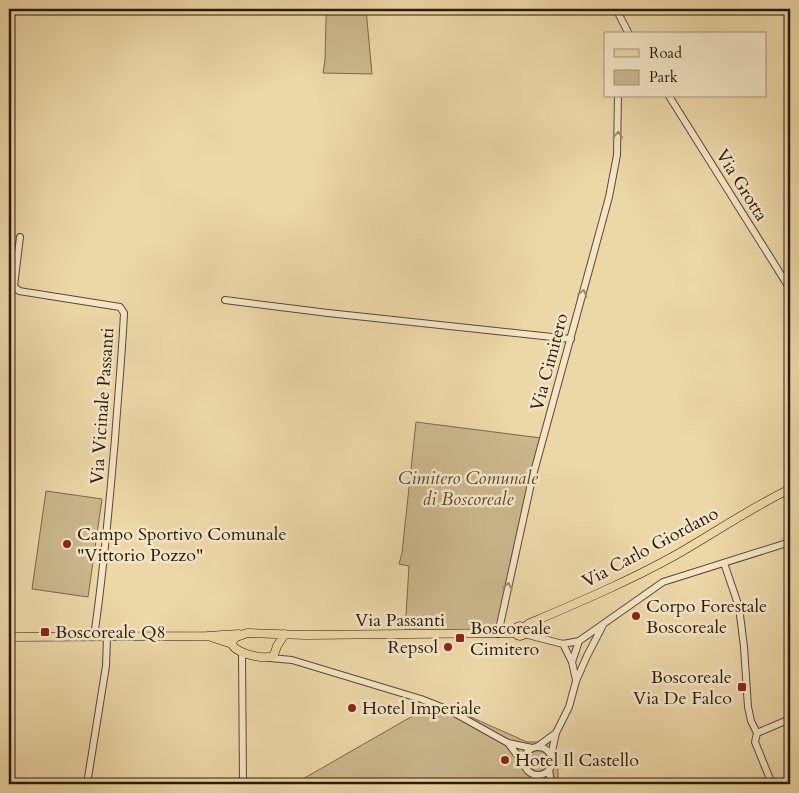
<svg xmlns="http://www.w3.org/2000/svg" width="799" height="793" font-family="Cardo,serif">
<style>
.green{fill:#cbb78c;stroke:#7a684c}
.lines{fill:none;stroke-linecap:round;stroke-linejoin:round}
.minor-casing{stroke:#5a4932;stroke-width:8}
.major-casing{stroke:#2a1a0b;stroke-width:9}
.minor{stroke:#f3e5c6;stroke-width:6}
.major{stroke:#ecd7a7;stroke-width:8}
.oneway{stroke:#998a72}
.poi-dot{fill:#8f2418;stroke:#f3e5c6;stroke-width:2}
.labels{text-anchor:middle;stroke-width:5;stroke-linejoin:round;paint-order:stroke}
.street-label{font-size:18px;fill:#2a1a0b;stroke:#f3e5c6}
.park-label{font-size:18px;font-style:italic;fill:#5a4932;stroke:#f3e5c6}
.poi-label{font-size:18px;fill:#2a1a0b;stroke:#f3e5c6;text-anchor:start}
</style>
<rect width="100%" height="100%" fill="#ecd7a7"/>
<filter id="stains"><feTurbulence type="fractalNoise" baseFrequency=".004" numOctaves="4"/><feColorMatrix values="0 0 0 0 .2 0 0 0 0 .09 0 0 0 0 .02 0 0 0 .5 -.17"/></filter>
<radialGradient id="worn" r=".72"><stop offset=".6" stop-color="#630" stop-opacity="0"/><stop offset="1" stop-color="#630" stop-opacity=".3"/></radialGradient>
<!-- green -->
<path class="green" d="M328,9H366L372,74L323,73L325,60L326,18Z
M416,422L541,438L497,630L405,631L409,566L399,564L402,553Z
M46,491L102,499L88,597L32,589Z
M437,702L527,742H547L553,748L558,762V784H294Z"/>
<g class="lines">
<defs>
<path id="minor" d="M616,9L629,34
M669,96L790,289
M20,237L14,286L19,291L120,307L124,313C122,355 118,396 115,439C109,505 104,571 94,636
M225,300L328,313L571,339
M724,563L739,607L744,647L748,707L751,721L757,733L755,742L772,784
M498,634L532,479L609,197L617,155L618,96
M524,634L563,644L579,641
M563,644L572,662L576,680
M242,652L243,784
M270,658L292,660L421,699L449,710L508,743L532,748
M572,662L579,641L663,582L790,542
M757,733L790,719
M508,743L524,764
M524 761a14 14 0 1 1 28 0a14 14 0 1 1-28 0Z
M537,747L556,733
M551,756L556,733L569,707L576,681L587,656L603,625
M549,769L551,784
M534,775L545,784
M87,784L106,666L107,637"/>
<path id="major" d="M515 631a5 5 0 1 1 10 0a5 5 0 1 1-10 0Z
M523,628L528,624C577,603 627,582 674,556C713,534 750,508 790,489
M9,637L207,636L239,634
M211,637L232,644C235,653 265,661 274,655L277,646L285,634
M232,644L234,638L247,633L306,635L515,633"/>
</defs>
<!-- minor casing -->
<use href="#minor" class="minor-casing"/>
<!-- major casing -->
<use href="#major" class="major-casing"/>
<!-- minor -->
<use href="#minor" class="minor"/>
<!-- major -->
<use href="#major" class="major"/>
</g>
<!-- one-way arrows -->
<defs><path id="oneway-chevron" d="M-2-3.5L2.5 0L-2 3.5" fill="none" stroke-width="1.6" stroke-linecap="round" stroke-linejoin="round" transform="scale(1.25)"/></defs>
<g class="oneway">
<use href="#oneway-chevron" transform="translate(618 135) rotate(-87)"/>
<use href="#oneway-chevron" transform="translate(583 293) rotate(-74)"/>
<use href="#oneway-chevron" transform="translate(508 586) rotate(-78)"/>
</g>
<!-- markers -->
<g class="poi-dot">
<circle cx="67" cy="544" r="5"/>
<circle cx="636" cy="616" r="5"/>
<rect x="40" y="627" width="10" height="10" rx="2.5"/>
<rect x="455" y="633" width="10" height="10" rx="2.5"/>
<circle cx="448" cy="647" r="5"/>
<rect x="737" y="682" width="10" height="10" rx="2.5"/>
<circle cx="352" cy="708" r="5"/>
<circle cx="505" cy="760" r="5"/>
</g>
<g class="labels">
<!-- street labels -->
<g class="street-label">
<text transform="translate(742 185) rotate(58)" y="6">Via Grotta</text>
<text transform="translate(549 362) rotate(-75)" y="6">Via Cimitero</text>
<text transform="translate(102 406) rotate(-86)" y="6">Via Vicinale Passanti</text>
<text transform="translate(650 547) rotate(-28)" y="6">Via Carlo Giordano</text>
<text x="400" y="626">Via Passanti</text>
</g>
<!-- park labels -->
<g class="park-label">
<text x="468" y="484">Cimitero Comunale<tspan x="468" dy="21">di Boscoreale</tspan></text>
</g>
<!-- poi labels -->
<g class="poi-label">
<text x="77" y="540">Campo Sportivo Comunale<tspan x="77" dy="21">"Vittorio Pozzo"</tspan></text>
<text x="646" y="612">Corpo Forestale<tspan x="646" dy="21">Boscoreale</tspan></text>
<text x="470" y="634">Boscoreale<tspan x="470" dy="21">Cimitero</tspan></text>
<text x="55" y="638">Boscoreale Q8</text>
<text x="438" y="653" text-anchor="end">Repsol</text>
<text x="732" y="683" text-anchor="end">Boscoreale<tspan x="732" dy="21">Via De Falco</tspan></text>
<text x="362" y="714">Hotel Imperiale</text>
<text x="515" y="766">Hotel Il Castello</text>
</g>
</g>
<!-- margin -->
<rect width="799" height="793" fill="none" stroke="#ecd7a7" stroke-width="30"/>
<rect x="10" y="10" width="779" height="773" fill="none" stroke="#2a1a0b" stroke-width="2.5"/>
<rect x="15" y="15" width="769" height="763" fill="none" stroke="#2a1a0b"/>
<!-- legend -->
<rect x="604" y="32" width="162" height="65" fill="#f3e5c6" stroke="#a3947b"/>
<rect x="614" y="49" width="25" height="8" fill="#ecd7a7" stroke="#a3947b"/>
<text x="649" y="58" font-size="15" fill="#2a1a0b">Road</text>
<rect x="614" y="70" width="25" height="15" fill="#cbb78c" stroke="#a3947b"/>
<text x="649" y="82" font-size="15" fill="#2a1a0b">Park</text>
<rect width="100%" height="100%" filter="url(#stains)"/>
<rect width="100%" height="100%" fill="url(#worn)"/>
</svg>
